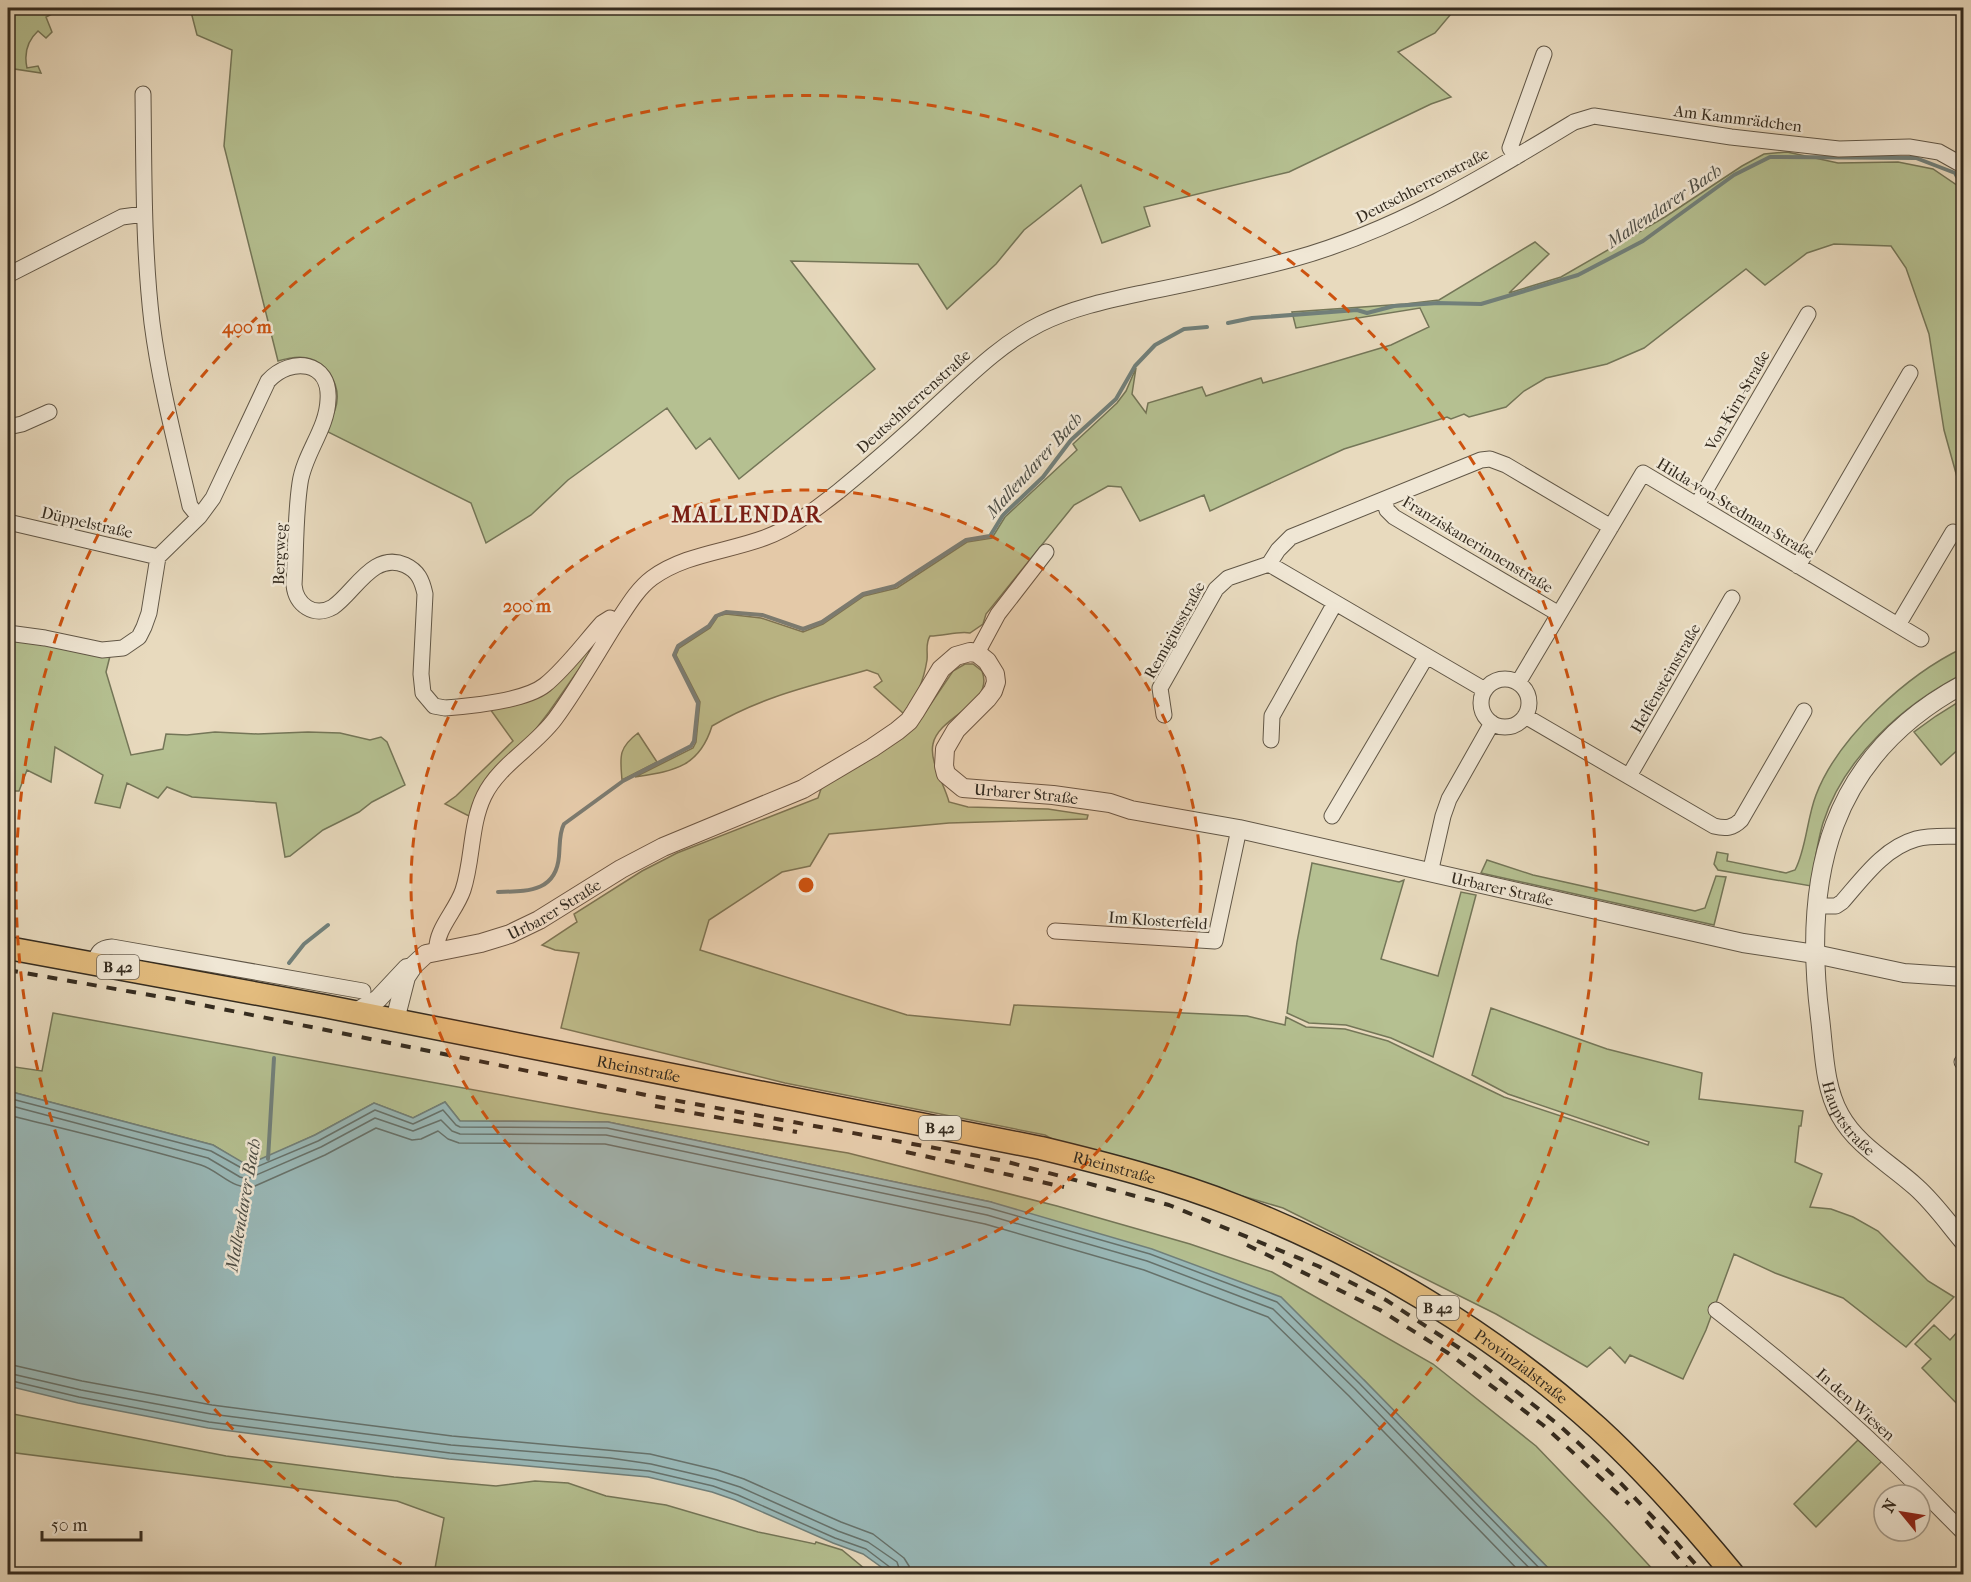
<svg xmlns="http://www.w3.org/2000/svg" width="1971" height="1582" font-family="'IM FELL French Canon',serif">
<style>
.green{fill:#b5c091;stroke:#747658;stroke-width:1.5}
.water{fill:#99b9b9;stroke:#71807b;stroke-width:1.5}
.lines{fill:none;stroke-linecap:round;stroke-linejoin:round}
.shore{stroke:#66726c;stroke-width:1.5}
.stream{stroke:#71807b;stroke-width:4}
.minor-casing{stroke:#615747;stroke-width:17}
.tertiary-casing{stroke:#615747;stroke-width:20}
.primary-casing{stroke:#342b1f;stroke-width:25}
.minor{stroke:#f0e7d5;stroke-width:15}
.tertiary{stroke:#f0e7d5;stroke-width:18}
.primary{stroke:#e4bd7f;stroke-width:22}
.rail{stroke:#342b1f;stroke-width:4;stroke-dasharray:10 10;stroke-linecap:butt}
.ring{fill:none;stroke:#cd520f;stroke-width:3;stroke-dasharray:10 8}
.labels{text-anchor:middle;stroke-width:5;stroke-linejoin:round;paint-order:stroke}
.shield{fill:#f0e7d5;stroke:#6c6356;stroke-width:1.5}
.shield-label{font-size:15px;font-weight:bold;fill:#342b1f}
.street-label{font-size:16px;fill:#342b1f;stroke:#f0e7d5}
.water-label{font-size:18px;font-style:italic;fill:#4d4e46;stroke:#f0e7d5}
.district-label{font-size:22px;font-weight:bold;letter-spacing:1.5px;fill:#7a1f14;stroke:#f0e7d5}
.centre{fill:#cd520f;stroke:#f0e7d5;stroke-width:3}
.ring-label{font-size:18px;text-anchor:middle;font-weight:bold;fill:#cd520f;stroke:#f0e7d5;stroke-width:5;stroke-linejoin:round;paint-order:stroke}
</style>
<rect width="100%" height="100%" fill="#e8dabe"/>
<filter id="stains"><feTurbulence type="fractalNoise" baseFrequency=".00333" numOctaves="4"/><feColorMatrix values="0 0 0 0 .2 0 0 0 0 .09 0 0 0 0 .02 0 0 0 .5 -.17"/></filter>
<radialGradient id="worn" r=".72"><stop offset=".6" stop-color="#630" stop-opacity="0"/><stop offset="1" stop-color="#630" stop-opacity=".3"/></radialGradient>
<!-- green -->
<path class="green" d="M19,8H64L46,17L52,32L46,38L38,31C27,41 24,54 27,68L38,66L41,73L8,68V15Z
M190,8H1456L1435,33L1398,52L1451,97L1431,104L1289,172L1144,207L1150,226L1102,243L1081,185L1024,230L996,264L947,309L918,264L791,261L875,369L739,479L710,438L696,449L667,408L568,480L531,515L486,543L471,503L326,431C330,421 337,410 337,400C339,384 326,363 311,359C300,355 288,358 278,361L224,146L232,50L197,35Z
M1787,152L1838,163L1898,162L1933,169L1961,188L1964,195V434L1960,436L1964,448L1963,513L1957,477L1944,430L1929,334L1906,268L1891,246L1834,244L1807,253L1765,285L1746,269L1644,348L1607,364L1546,378L1524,391L1506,407L1469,417L1464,414L1451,419L1447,417L1344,449L1210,511L1204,495L1140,521L1121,487L1108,486L1074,505L986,614L983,624L970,633C957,631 944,636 930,636C925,644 928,652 927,660C924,679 916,699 904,714L874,687L882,681L878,674L867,670C811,686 763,696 712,726C699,768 673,771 635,777L693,748L696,742L700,702L676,655L679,648L710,628L718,616L726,614L761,618L803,632L823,624L864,596L897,588L967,542L992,538L1005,517L1077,450L1073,444L1117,403L1126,391L1136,368L1132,394L1146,413L1148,403L1202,387L1206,396L1261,378L1263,383L1391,345L1429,327L1420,308L1296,328L1292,312L1405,304L1439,300L1535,242L1549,254L1509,293L1561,277L1665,217L1742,166L1764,154Z
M607,629L549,712L469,816L445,804L456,796L513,741L490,709L524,703Z
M8,636L110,656L106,672L131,755L163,749L166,734L187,735L215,732L258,734L308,732L340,733L370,740L381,737L387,742L405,785L372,802L359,812L323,830L290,856L285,857L276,803L192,797L167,787L158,798L127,783L120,808L95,803L103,775L55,747L51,782L27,770L19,791H8Z
M1963,648V674C1904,704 1844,757 1823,823C1817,843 1814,865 1811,886L1718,870L1714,864L1717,852L1728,854L1727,861L1786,873L1795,870C1806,850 1807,818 1816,795C1838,737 1908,674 1963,648Z
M965,664H973L982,671C995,705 939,715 933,744C929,762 945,785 949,802L968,807L1048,809L1088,815L1087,819L949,823L829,834L810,866L782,872L709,920L700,950L907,1015L1010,1025L1014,1005L1247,1016L1285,1025L1286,1017L1306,1027L1345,1029L1388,1041L1504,1097L1648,1145L1649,1142L1508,1094L1472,1075L1491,1008L1607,1049L1702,1073L1699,1099L1803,1111L1801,1126H1799L1795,1162L1822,1174L1810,1207L1831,1209L1853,1217L1878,1231L1928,1281L1954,1297L1906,1347L1843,1298L1775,1273L1734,1254L1706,1330L1683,1379L1630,1355L1625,1363L1610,1347L1587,1367L1496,1314L1283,1208L1054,1140L1045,1135L785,1083L561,1028L579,953L555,950L542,945L577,922L574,914L642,871L677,853L818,798L822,786L918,723L953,671Z
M1963,699V745L1941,765L1914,732L1936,716Z
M638,733L657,762L622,780C620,757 618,748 638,733Z
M1487,860L1533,875L1695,911L1705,908L1716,876L1726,877L1714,925L1481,873Z
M1312,863L1399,882L1404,880L1381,959L1438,976L1461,892L1476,895L1433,1057L1391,1038L1346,1025L1309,1023L1287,1013L1297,942Z
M53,1013L600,1113L848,1153L1057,1206L1190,1244L1272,1272L1433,1364L1536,1446L1610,1523L1657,1574H1554L1364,1380L991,1202L608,1122L460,1121L445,1102L413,1118L374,1103L315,1135L247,1166L213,1145L8,1091V1066L42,1071Z
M1934,1325L1950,1340L1958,1331L1963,1336V1410L1922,1368L1931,1359L1915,1344Z
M8,1413L226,1456L394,1477L496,1486L535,1481L568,1483L606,1496L666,1505L758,1532L815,1544L816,1542L842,1550L871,1574H434L444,1518L397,1501L8,1452Z
M1858,1440L1882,1461L1816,1527L1794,1504Z"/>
<!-- water -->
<path class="water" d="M8,1091L213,1145L247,1165L315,1135L374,1103L413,1118L445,1102L460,1121L608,1122L991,1202L1152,1249L1281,1297L1364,1380L1554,1574H891L863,1554L833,1543L735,1500L712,1492L648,1477L449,1459L208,1428L78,1403L8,1386Z"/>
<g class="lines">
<!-- shore -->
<path class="shore" d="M8,1098L211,1151L247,1171L318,1141L375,1110L413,1124L443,1110L456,1125L460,1127L607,1128L989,1208L1150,1254L1277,1302L1360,1384L1545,1574
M8,1105L208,1158L240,1177L247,1179L321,1147L375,1118L413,1131L441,1120L452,1131L460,1134L606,1135L987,1215L1147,1261L1273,1309L1355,1389L1535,1574
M8,1115C72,1131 137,1146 201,1165C220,1171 234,1192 255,1186L325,1155L376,1128L412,1140L421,1139L438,1131L448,1139L459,1143L605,1144L985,1224L1144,1270L1268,1317L1349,1396L1522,1574
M8,1364L82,1381L212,1405L452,1436L650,1454L717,1470L744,1479L841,1522L873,1534L904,1558L909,1566L910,1574
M8,1373L81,1390L211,1414L451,1445L610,1458L651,1464L715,1479L740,1487L838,1531L868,1542L897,1562L901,1574
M8,1380L79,1397L209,1422L450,1453L649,1471L713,1486L738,1495L835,1538L866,1549L891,1568L893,1574"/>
<!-- stream -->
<path class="stream" d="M1228,323L1252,318L1357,310L1367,313L1394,306L1438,303L1481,304L1578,275L1643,241L1734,175L1770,157L1916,158L1955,173L1964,189
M498,892C526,891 556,893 559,856C560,845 559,833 564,824L623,781L691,746L694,741L698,703L674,655L678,646L709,626L716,616L726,612L762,615L803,629L822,622L863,594L895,586L966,540L990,536L1003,515L1043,477L1071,440L1116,399L1135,366L1155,345L1184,329L1207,327
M289,963L304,944L328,925
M268,1159L274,1058"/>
<defs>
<path id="minor" d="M143,94C144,170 143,247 152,323C160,385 176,445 190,506L199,517L158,557
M1516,157L1510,148L1544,54
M8,275L122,217L144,214
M8,427L22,424L49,412
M1384,500L1387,510L1394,517L1559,614
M1697,505L1808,314
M199,517L213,498L268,381C291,356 331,361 328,400C327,429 304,454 300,483C295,516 296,551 294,585C296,605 314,618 333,607C355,592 373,551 405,565C418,571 422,580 425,594L421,674L423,693L434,706L445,708C471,706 525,701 545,685C566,668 584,643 602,623L610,618L617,622
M8,522L158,557
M1269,564L1278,550L1291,537L1481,460L1490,459L1506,465L1611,527
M1798,566L1910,373
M1898,625L1953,532
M8,633L45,638L102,650L123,648L139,637L144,627L149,613L158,557
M977,653L998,614L1046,552
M1481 703a24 24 0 1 1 48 0a24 24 0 1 1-48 0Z
M1518,683L1643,473L1921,639
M1164,715L1160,688L1216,589L1228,578L1269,564L1485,690
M1525,716L1714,826C1726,829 1733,828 1741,820L1804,711
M1271,740L1272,716L1335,603
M1629,776L1732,598
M1332,816L1426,657
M1430,873L1443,816L1449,799L1492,723
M1817,906H1836L1842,902C1863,878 1884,848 1916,839C1931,835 1948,837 1964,836
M1055,931L1215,941L1239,829
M437,951C435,930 456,911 463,890C473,860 470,825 484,796C499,765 534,747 555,719C577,689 595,657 615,625C626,609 636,590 652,578C685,554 726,552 764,538C792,528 816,509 839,491C872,464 904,436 935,407C968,377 1000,344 1040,324C1074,307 1110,300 1147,292C1196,282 1245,272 1293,259C1395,231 1485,176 1574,122L1594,116L1731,137L1839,149L1909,147L1939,152L1964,166
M94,963C98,952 100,948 112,947L363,991
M1962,1062L1964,1064
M1716,1310C1778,1358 1837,1408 1893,1462C1917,1485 1940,1509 1964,1533"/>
<g id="tertiary">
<path id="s1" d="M1964,684C1829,756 1802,876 1820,1018C1824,1050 1824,1087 1840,1115C1857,1146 1891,1164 1916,1187C1934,1203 1948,1223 1964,1242"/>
<path d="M356,1012L378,999L407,968"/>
<path id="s2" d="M395,1020L406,977L414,965L426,954L481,943L510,934L539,920L621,869L663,847L803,789L872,748L897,731L909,721L915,712L941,669L956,656L970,652L977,653L987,661L995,674L996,682L993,691L987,699L956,730L945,749L944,766L946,774L963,788L1053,795L1110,803L1131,810L1239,829L1743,943L1815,954L1904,973L1964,977"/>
</g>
<g id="primary">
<path id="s3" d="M8,948L324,1006L1041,1148C1107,1164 1173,1181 1236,1206C1365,1256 1496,1335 1598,1428C1647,1473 1691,1523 1733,1574"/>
</g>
</defs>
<!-- minor casing -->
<use href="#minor" class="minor-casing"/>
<!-- tertiary casing -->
<use href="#tertiary" class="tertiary-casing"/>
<!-- primary casing -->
<use href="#primary" class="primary-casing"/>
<!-- minor -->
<use href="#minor" class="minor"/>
<!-- tertiary -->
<use href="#tertiary" class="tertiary"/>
<!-- primary -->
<use href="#primary" class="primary"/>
<!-- rail -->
<path class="rail" d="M8,970L178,1000L646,1095L1000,1160L1169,1205L1318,1266L1386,1300L1473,1357L1560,1426L1614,1476L1670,1535L1704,1574
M655,1106L797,1132
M906,1152L1064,1187
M1247,1245L1380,1310L1448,1353L1543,1425L1629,1504
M1646,1521L1692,1574"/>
</g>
<!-- distance rings -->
<circle cx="806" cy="885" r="395" fill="#cd520f" fill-opacity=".12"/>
<g class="ring">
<circle cx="806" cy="885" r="395"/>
<path d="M417 1573A790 790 0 1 1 1195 1573"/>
</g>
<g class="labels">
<!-- shield labels -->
<g class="shield">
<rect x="97" y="955" width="42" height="24" rx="4.5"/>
<rect x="919" y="1116" width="42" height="24" rx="4.5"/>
<rect x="1417" y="1296" width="42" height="24" rx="4.5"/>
</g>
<g class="shield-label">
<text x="118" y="972">B 42</text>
<text x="940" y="1133">B 42</text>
<text x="1438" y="1313">B 42</text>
</g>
<!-- street labels -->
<g class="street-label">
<text transform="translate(1738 118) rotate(7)" y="6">Am Kammrädchen</text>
<text transform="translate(1422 185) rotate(-27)" y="6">Deutschherrenstraße</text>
<text transform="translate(1737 400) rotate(-60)" y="6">Von-Kirn-Straße</text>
<text transform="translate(913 401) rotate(-42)" y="6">Deutschherrenstraße</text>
<text transform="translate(1736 508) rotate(31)" y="6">Hilda-von-Stedman-Straße</text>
<text transform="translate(87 522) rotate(13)" y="6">Düppelstraße</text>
<text transform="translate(1478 544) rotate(31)" y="6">Franziskanerinnenstraße</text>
<text transform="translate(279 554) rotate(-88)" y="6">Bergweg</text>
<text transform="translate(1174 630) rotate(-61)" y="6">Remigiusstraße</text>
<text transform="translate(1665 678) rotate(-60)" y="6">Helfensteinstraße</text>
<text dy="6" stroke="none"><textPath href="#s2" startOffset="950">Urbarer Straße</textPath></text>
<text dy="6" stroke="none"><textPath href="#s2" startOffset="1436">Urbarer Straße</textPath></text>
<text dy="6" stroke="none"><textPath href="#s2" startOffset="212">Urbarer Straße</textPath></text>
<text transform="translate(1158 920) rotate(4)" y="6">Im Klosterfeld</text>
<text dy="6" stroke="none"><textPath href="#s3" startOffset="642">Rheinstraße</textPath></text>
<text dy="6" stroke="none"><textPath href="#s1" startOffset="498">Hauptstraße</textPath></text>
<text dy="6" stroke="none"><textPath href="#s3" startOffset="1128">Rheinstraße</textPath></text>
<text dy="6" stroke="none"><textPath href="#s3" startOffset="1584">Provinzialstraße</textPath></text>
<text transform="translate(1856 1404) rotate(42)" y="6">In den Wiesen</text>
</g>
<!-- water labels -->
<g class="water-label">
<text transform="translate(1664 206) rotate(-34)" y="6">Mallendarer Bach</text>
<text transform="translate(1034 465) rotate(-48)" y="6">Mallendarer Bach</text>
<text transform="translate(243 1205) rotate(-80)" y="6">Mallendarer Bach</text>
</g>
<!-- district labels -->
<g class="district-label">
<text x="747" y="522">MALLENDAR</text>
</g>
</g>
<circle cx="806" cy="885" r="9" class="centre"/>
<g class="ring-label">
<text x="247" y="333">400 m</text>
<text x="527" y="612">200 m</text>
</g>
<!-- margin -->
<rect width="1971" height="1582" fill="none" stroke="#e8dabe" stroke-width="30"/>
<rect x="9" y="9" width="1953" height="1564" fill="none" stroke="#342b1f" stroke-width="3"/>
<rect x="15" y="15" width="1941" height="1552" fill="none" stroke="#342b1f" stroke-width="1.5"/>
<!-- north arrow -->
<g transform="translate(1902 1513) rotate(300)"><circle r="28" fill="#f0e7d5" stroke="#a59c8c" stroke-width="1.5"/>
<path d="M0-4.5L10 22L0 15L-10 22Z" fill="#8f2418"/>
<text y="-9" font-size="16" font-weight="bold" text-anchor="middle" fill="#342b1f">N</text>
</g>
<!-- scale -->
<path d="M42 1531v9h99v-9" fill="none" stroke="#342b1f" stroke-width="3"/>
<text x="51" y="1531" font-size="18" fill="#342b1f" stroke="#f0e7d5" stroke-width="4.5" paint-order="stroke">50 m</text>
<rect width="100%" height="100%" filter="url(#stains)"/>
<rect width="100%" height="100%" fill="url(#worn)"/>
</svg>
